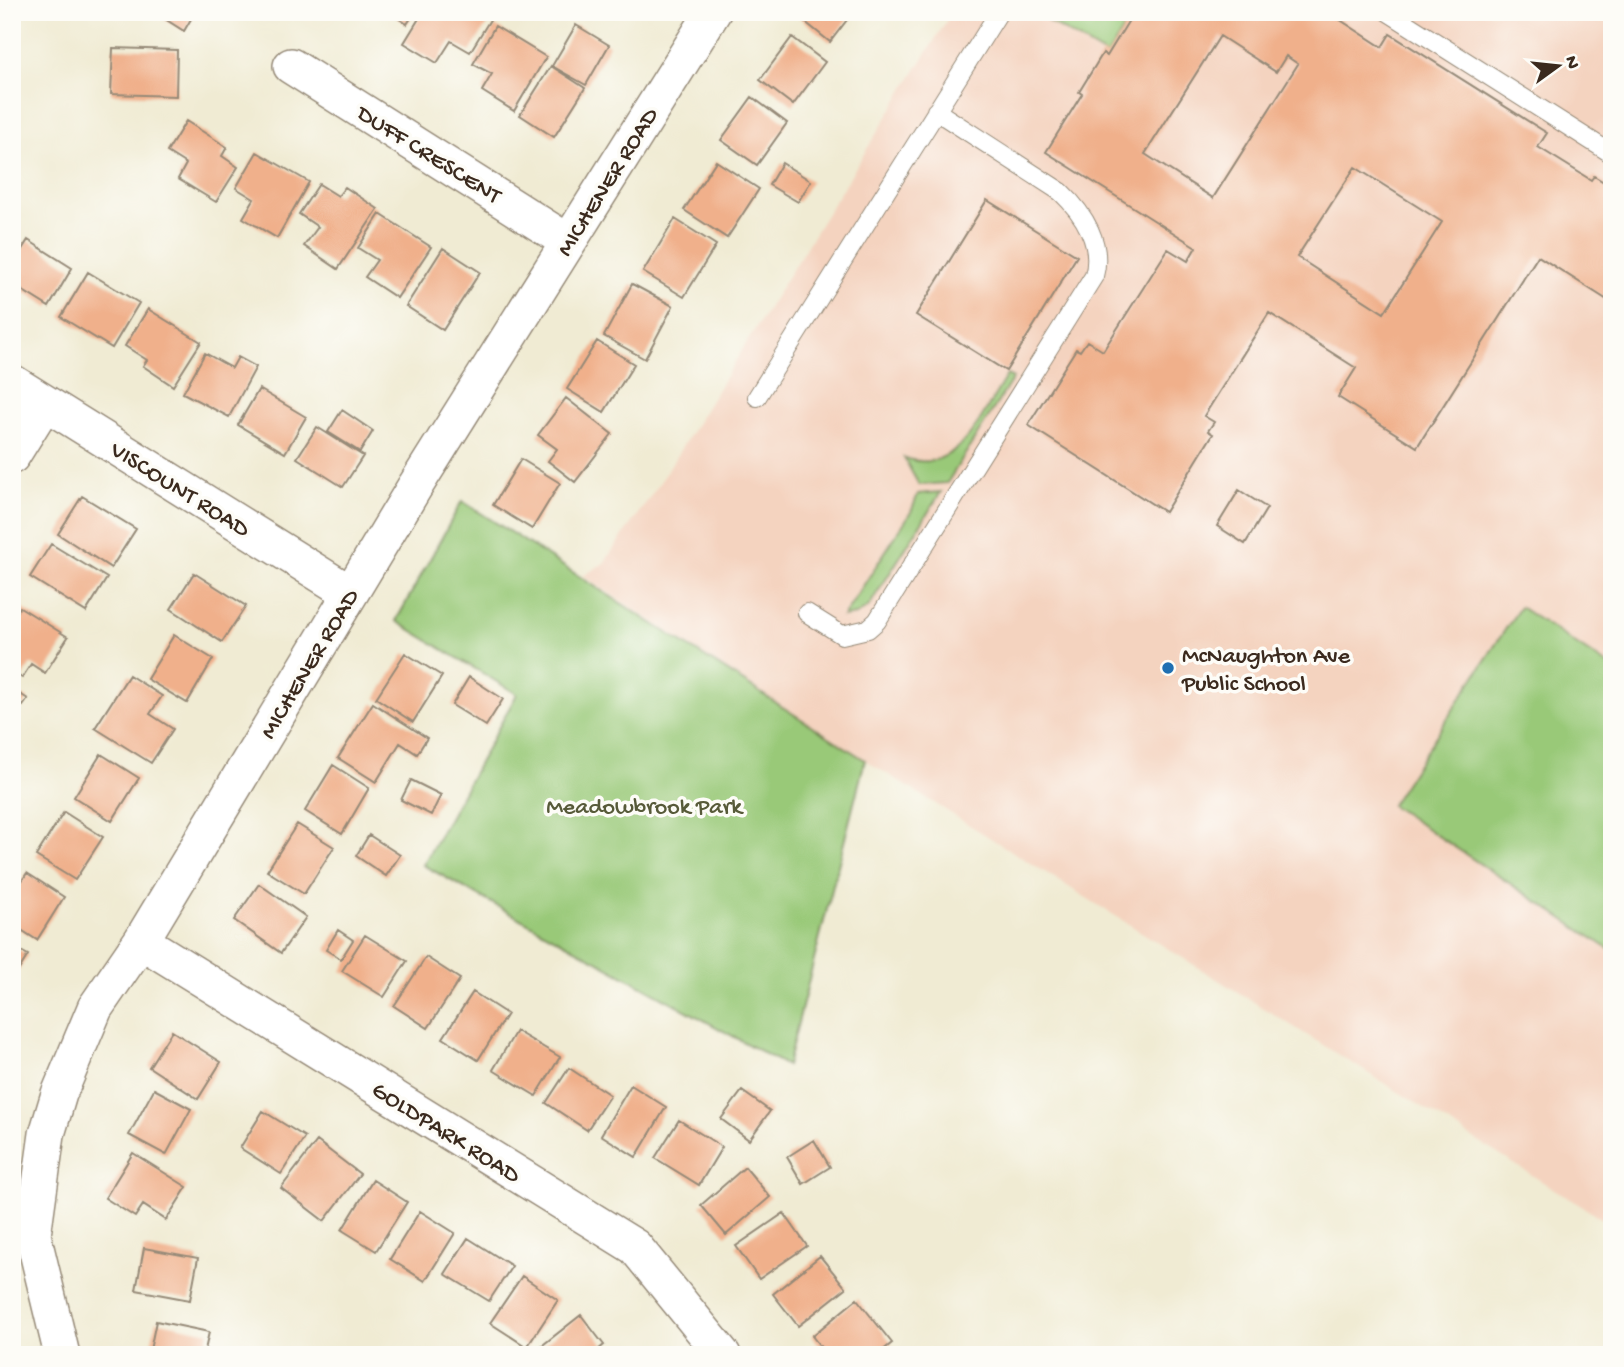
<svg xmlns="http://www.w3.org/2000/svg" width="1624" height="1367" font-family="'Gochi Hand',sans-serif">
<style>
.built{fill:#f4d3bf}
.green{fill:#99c978;stroke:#6a7a4b;stroke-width:2}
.building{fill:#f0b08b;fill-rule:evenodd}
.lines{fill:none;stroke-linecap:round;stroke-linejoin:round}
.service-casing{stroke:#968a78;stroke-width:20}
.minor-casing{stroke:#968a78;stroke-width:38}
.service{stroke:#fff;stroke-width:18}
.minor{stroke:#fff;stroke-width:35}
.poi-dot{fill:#1f6fb2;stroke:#fdfcf7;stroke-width:2.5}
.labels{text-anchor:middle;stroke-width:7;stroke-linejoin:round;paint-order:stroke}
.street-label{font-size:24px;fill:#3b2a1e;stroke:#fdfcf7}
.poi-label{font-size:24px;fill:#3b2a1e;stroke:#fdfcf7;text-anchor:start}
.park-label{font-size:24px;fill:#575a39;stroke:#fdfcf7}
</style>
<rect width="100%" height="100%" fill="#fdfcf7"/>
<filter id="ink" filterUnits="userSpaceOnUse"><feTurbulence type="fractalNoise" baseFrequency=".0143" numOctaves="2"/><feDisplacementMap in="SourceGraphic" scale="14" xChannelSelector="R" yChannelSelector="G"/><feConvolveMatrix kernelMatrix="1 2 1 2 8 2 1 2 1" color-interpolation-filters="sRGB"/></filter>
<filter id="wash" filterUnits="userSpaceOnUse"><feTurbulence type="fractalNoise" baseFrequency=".00686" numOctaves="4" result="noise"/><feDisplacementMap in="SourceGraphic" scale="28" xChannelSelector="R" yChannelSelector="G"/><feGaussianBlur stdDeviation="1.57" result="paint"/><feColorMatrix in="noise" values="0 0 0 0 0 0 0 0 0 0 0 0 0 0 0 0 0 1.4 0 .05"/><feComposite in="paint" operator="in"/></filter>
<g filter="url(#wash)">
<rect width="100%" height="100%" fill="#f0ebd3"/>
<!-- built -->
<path class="built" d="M952,12H1612V1225L865,760L583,576L604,563L659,484Z"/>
<!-- green -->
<path class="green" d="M1052,12H1134L1107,56L1048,21Z
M1007,375L1013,378L947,483L919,485L904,458C959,477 983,412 1007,375Z
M941,492L869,606L856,615L843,617L911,512L918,494Z
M462,501L865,760L787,1066L423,865L517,694L396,621Z
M1520,607L1612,668V951L1391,805Z"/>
<g id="blocks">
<!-- building -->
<path class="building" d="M154,12H195L184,31Z
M389,12H415L407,24Z
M423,12H481L491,18L470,52L451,41L437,63L404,43Z
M801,12H853L830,42L798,16Z
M1134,12H1328L1382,47L1390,34L1547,133L1538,147L1591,180L1594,176L1612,187V303L1538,256L1417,447L1338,397L1356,368L1269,313L1204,416L1214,422L1208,431L1213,434L1165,512L1028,425L1076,349L1080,351L1087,341L1103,351L1168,249L1188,261L1196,247L1046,152L1082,94L1079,92L1103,53L1107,56ZM1220,36L1276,72L1286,56L1298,64L1213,198L1145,154ZM1355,167L1442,222L1384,313L1297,257Z
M576,25L609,45L586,85L552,66Z
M495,26L546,57L514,111L482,91L492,74L473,64Z
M792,37L825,62L793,105L760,80Z
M113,48L177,50L176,96L111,94Z
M551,66L585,88L554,137L520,115Z
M752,97L787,123L757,165L721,140Z
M186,121L227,147L222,156L238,167L216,202L178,179L186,164L167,152Z
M257,152L309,182L277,238L243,218L254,199L236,188Z
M716,161L759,189L727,238L684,210Z
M782,163L811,181L798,202L769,185Z
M319,184L338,196L345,187L378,209L338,269L304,246L318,227L299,214Z
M987,200L1077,256L1006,371L916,315Z
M380,214L431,247L397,298L365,277L377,260L358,248Z
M675,219L716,245L684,297L643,272Z
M28,240L72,268L49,307L12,284V265Z
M443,248L480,272L443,330L406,306Z
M88,272L139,303L112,348L61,317Z
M632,284L673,306L645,359L604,336Z
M148,309L201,342L173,386L143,366L147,360L125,346Z
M597,341L634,364L604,412L567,389Z
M205,353L232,368L238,357L256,367L229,417L183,393Z
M259,389L306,417L285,453L238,425Z
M566,398L612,434L575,482L548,461L557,449L538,435Z
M342,410L373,431L360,452L328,432Z
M317,427L363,456L343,487L297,458Z
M521,459L560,483L532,529L493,505Z
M1239,490L1267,508L1245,544L1217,526Z
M82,496L136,529L111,568L58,534Z
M51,544L107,578L86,612L30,577Z
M194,573L246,606L222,642L171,609Z
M20,607L68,637L45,673L31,664L22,678L12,672V619Z
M174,635L213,659L187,703L147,679Z
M405,653L442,676L413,722L376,698Z
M129,675L162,696L150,714L173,729L151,763L95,728Z
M469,677L503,699L486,726L452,705Z
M12,689L28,699L23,706L12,700Z
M373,703L427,738L417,754L400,743L376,782L338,758Z
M101,754L139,778L112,821L74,797Z
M333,765L369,788L342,834L305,811Z
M411,780L441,795L431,815L401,800Z
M64,812L103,837L75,880L36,856Z
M297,824L334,847L304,894L267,871Z
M369,835L400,855L386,876L356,856Z
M27,873L64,897L37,940L12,924V896Z
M259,884L306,917L281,953L234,920Z
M338,930L353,940L341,959L326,950Z
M365,935L407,961L384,997L342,971Z
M12,946L28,955L12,981Z
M426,957L460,979L428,1028L394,1006Z
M473,992L507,1014L478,1060L443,1038Z
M172,1031L221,1062L198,1099L149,1067Z
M516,1031L560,1057L536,1096L493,1070Z
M569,1068L610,1095L587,1130L546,1103Z
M631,1085L666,1107L636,1157L601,1135Z
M154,1089L191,1109L166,1155L129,1135Z
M742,1091L770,1111L749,1140L721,1119Z
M263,1111L305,1137L281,1174L240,1148Z
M679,1120L722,1147L699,1185L655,1158Z
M814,1140L830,1167L803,1184L787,1157Z
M317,1141L360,1174L324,1221L281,1188Z
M133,1153L187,1187L166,1220L143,1205L135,1217L105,1198Z
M745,1167L770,1197L726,1235L701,1205Z
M373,1180L407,1202L376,1251L342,1230Z
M420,1211L455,1233L425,1281L390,1259Z
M784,1213L807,1246L759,1279L736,1246Z
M468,1238L512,1266L489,1301L445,1274Z
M144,1248L198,1258L190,1300L136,1290Z
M820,1256L846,1288L798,1326L773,1294Z
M522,1276L558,1300L527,1347L490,1323Z
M857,1299L892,1343L877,1355H863L859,1351L854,1355H827L812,1336Z
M581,1315L604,1345L592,1355H544L539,1348Z
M156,1321L209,1332L204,1355H149Z"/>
</g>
</g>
<g filter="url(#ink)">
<use href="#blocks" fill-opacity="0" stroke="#968a78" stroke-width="2"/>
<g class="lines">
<defs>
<path id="service" d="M1388,12L1612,154
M757,397L999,12
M807,613L842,635L868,629L877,621L1094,276C1103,244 1084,214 1061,192L936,111"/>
<path id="minor" d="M291,66L567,241
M12,382L350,593
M12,456L45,403
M141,941L635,1247L723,1355
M62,1355L33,1235L47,1134L59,1094L95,1008L141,941L414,488L713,12"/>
</defs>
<!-- service casing -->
<use href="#service" class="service-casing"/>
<!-- minor casing -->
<use href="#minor" class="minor-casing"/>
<!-- service -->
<use href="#service" class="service"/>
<!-- minor -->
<use href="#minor" class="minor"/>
</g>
</g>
<!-- markers -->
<circle class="poi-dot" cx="1168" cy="668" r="7"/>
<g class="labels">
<!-- street labels -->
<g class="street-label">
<text transform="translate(430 153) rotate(32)" y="8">DUFF CRESCENT</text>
<text transform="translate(606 181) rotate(-58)" y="8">MICHENER ROAD</text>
<text transform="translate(181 488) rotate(32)" y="8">VISCOUNT ROAD</text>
<text transform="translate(308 663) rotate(-59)" y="8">MICHENER ROAD</text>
<text transform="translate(447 1131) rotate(32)" y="8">GOLDPARK ROAD</text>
</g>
<!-- poi labels -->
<g class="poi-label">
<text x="1182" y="662">McNaughton Ave<tspan x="1182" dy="28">Public School</tspan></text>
</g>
<!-- park labels -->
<g class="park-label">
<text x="644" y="813">Meadowbrook Park</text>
</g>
</g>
<!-- margin -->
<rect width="1624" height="1367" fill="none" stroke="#fdfcf7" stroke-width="42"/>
<!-- north arrow -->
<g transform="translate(1558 66) rotate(75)" stroke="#fdfcf7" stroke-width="5" paint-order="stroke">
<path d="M0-5L12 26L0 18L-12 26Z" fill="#3b2a1e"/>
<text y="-10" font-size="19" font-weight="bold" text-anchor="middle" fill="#3b2a1e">N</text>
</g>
</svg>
